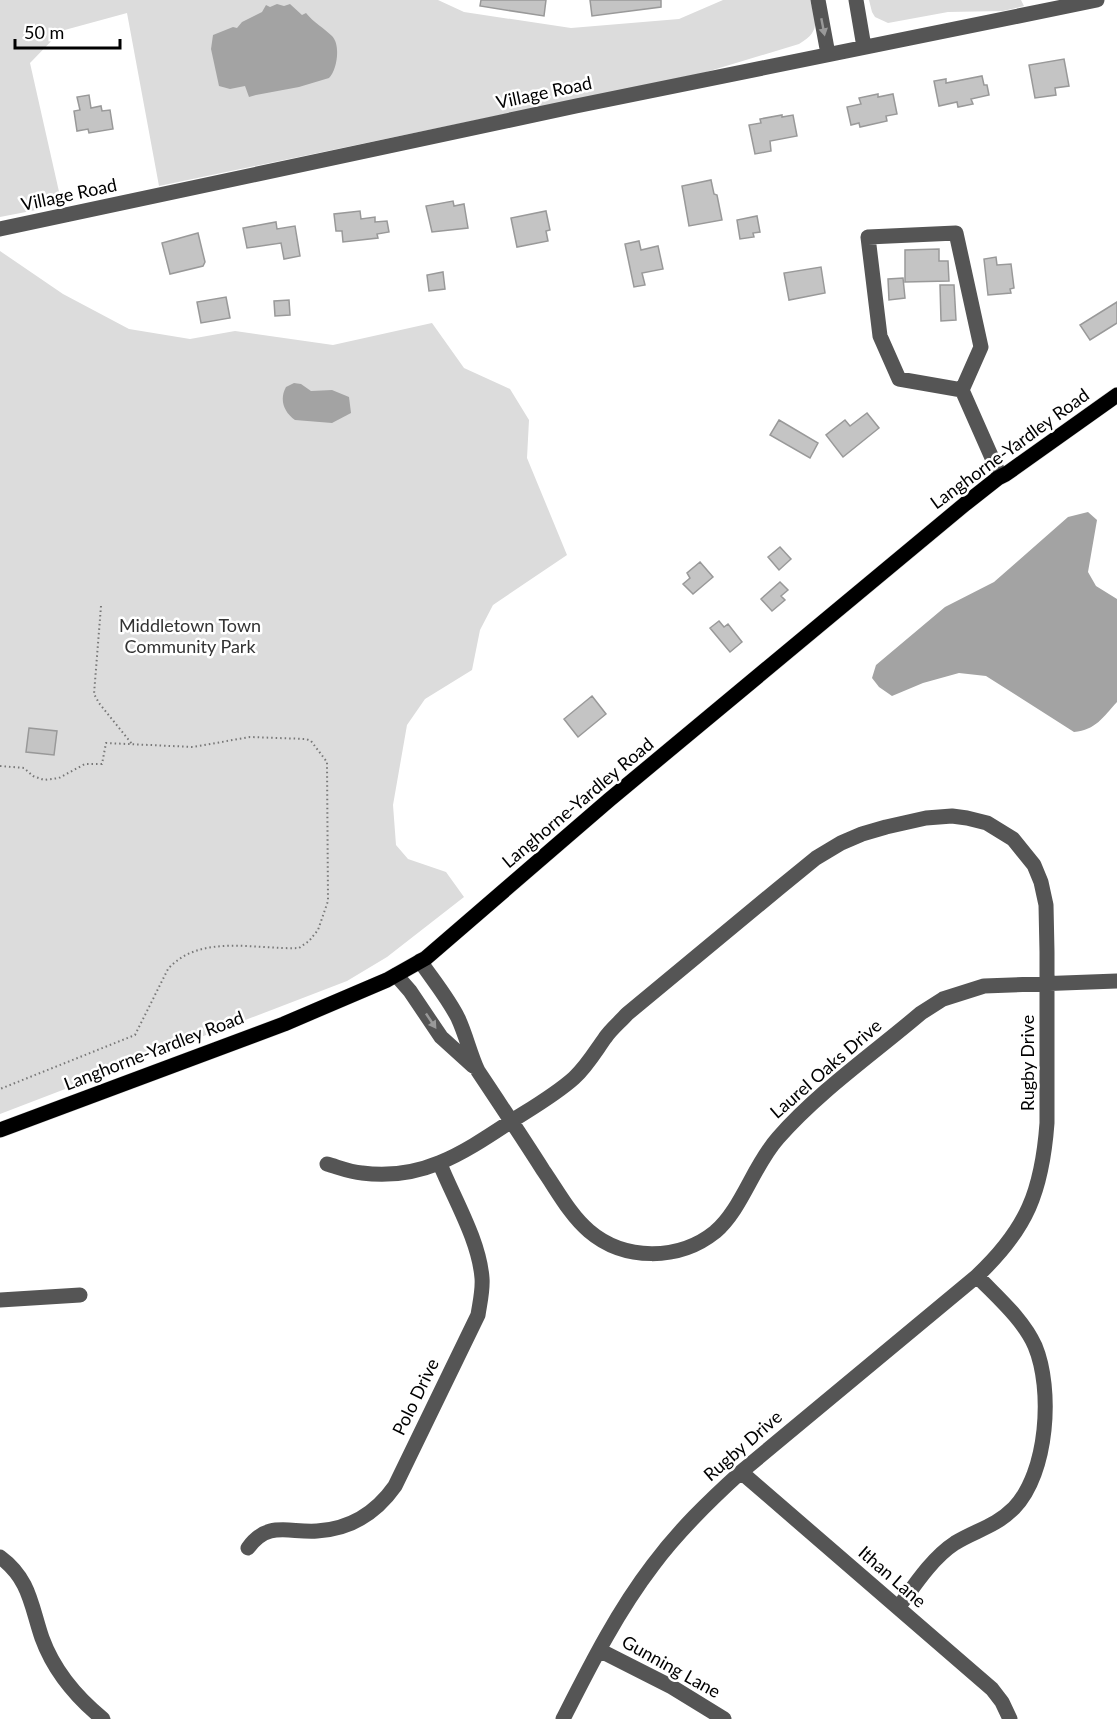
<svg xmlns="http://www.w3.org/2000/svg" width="1117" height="1719" font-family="Lato,sans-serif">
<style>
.green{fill:#dcdcdc}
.water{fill:#a3a3a3}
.building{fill:#c4c4c4;stroke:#999;stroke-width:1.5}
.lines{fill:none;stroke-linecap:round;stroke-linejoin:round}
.major-casing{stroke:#dbdbdb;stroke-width:16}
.path{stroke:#777;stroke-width:2;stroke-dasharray:1.5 3;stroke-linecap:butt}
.minor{stroke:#555;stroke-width:15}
.major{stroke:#000;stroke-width:15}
.oneway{fill:#999}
.labels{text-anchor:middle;stroke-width:5;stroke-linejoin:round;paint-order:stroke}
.street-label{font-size:18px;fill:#000;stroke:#fff}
.park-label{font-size:18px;fill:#333;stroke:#fff}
</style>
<rect width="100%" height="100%" fill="#fff"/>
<!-- green -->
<path class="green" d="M0,0H438L464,12L571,28L679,19L723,0H810C816,22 821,31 799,44L703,73L159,186L127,13L61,31L30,63L62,205L0,217Z
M869,0H1021L1024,6L1003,11L948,12L888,23L875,17L872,12Z
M0,251L63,294L129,329L190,339L235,331L333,345L432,323L464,368L510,389L529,420L527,458L567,555L493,605L480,630L472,670L425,699L407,725L393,805L396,845L408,859L446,872L464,897L387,957L347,981L0,1114Z"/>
<!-- water -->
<path class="water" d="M277,4L284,6L290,4L302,15L306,13C314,23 324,28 332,36C341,45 337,70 329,78L299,87L256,95L249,97L245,86L230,89L219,86L211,49L213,35L233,27L237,28L242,22L262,12L266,5L270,7Z
M294,383L301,384L311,391L332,390L349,397L351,413L332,423L295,420C284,412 279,400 286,387Z
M1088,512L1097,520L1088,572L1096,586L1117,599V702C1103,717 1096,730 1074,732L986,676L959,673L923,683L892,696L879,687L872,678L876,665L945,607L994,582L1068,517Z"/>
<!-- building -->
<path class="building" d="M481,0H546L544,16L480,6Z
M590,0H661V7L592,16Z
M1064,59L1069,86L1055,88L1056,95L1035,98L1029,65Z
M982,76L984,85H987L989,95L971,99L973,104L958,107L957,102L939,106L934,81L946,79V83Z
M878,94V97L893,94L897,114L886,116L887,121L860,127L859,123L851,125L847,107L861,104L859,98Z
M89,95L91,108L101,106L102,111L110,110L113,129L89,133L88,129L77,131L74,111L80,110L77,97Z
M782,115V117L793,115L797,136L770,141L771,151L755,154L749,125L761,123L760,119Z
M711,180L714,194L717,195L722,220L689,226L682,186Z
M453,201L454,206L464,204L468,228L432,232L426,206Z
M360,211L361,219L375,217V222L387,221L389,232L377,234L378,238L343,242L342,231H336L334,214Z
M546,211L550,230L546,231L548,241L517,247L511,218Z
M757,216L760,232L753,233L754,237L740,239L737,220Z
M276,222L277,229L295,226L300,256L284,259L281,243L247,248L243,228Z
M198,233L205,262L203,266L170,274L162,243Z
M639,241L641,250L658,246L663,269L642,273L645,285L634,287L625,244Z
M939,249V261H948L949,281L905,282V250Z
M996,257L997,265L1011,264L1014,288L1010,289L1011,293L988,295L984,259Z
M821,267L825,293L789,300L784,273Z
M443,272L445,289L429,291L427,275Z
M903,278L905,298L889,300L888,279Z
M940,285H954L956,320L941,321Z
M226,297L230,318L201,323L197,302Z
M289,300L290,315L275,316L274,301Z
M1117,302V323L1090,340L1080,325Z
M867,413L879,428L843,457L826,435L845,420L850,426Z
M779,420L818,443L810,458L770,435Z
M780,547L791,559L779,570L768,557Z
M700,562L713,577L693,594L683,584L690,578L687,573Z
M780,582L788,590L781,596L785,600L772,611L761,599Z
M719,621L724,627L728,624L742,642L730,652L710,628Z
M592,696L606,714L578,737L564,719Z
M29,728L57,731L54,755L26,752Z"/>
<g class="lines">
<defs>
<path id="major" d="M0,1130L284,1024L387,980L426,958L609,800L965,504L998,478L1006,474L1117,395"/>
</defs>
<!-- major casing -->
<use href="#major" class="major-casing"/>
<!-- path -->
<path class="path" d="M101,606L94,694L99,703L132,744
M0,766L24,768L33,776L44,780L59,778L85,764H102L106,743L193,747L250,737L306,739L311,741L327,762L328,901L318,930L309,941L299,948C257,950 200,933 168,969L135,1035L0,1089"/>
<!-- minor -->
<path class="minor" d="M818,0L828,54
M856,0L864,47
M0,229L576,106L1097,0
M962,390L899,379L880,336L868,237L956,233L981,347L962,390L1000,476
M420,961C433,980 448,998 458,1018C466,1035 470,1054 478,1071C500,1104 522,1137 543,1170C557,1190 570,1215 589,1231C624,1261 679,1261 715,1232C742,1209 753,1166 778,1138C818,1092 874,1053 921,1013L943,999L984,986L1117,981
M396,975L410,991L441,1037L473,1066
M327,1164C338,1167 350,1172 362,1173C422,1181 463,1153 510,1122C532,1108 555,1095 574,1078C587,1066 595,1052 605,1038C611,1029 620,1022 627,1014L778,889L816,858L841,843L862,834L886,827L926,818L952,816L967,818L987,823L1013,839L1034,865L1041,882L1046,905L1047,952V1123C1042,1191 1027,1229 977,1276L741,1472C709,1501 679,1530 653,1565C617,1612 590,1666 563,1719
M0,1300L80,1295
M741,1472L992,1689L1002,1702L1010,1719
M248,1548C268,1520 289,1533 317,1531C351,1529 376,1513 395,1486L478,1315C480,1302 483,1290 482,1278C479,1240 454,1199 440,1164
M0,1557C30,1579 31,1606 42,1638C54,1671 76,1697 103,1719
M898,1608C914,1586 932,1558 955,1543C976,1530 995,1527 1014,1508C1048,1473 1053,1389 1035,1346C1023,1319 997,1297 977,1276
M599,1650L672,1687L724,1719"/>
<!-- major -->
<use href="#major" class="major"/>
</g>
<!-- one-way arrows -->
<defs><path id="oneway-solid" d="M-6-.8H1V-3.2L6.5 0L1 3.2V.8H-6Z" transform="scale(1.5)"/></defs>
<g class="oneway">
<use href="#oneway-solid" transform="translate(823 27) rotate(79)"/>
<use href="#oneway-solid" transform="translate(431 1021) rotate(56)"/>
</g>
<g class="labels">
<!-- street labels -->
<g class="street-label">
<text transform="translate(544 93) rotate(-12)" y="6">Village Road</text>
<text transform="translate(69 195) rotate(-12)" y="6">Village Road</text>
<text transform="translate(1010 449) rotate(-36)" y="6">Langhorne-Yardley Road</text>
<text transform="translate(578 803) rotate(-40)" y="6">Langhorne-Yardley Road</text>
<text transform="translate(154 1051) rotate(-21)" y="6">Langhorne-Yardley Road</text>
<text transform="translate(1028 1063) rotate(-90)" y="6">Rugby Drive</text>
<text transform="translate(826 1069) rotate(-41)" y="6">Laurel Oaks Drive</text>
<text transform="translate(416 1397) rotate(-64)" y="6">Polo Drive</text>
<text transform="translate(743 1446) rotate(-41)" y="6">Rugby Drive</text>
<text transform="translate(892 1577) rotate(41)" y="6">Ithan Lane</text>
<text transform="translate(671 1667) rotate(29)" y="6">Gunning Lane</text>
</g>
<!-- park labels -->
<g class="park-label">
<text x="190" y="632">Middletown Town<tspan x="190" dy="21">Community Park</tspan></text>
</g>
</g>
<!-- scale -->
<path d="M15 39v9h105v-9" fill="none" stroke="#000000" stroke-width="3"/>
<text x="24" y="39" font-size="18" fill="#000000" stroke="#ffffff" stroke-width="4.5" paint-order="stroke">50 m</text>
</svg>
